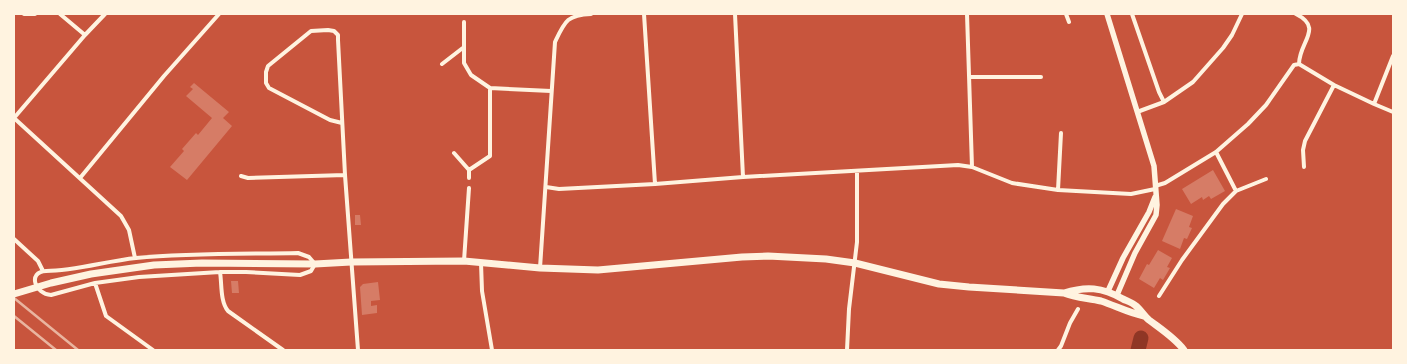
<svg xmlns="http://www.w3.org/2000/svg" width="1407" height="364" font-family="Mulish,sans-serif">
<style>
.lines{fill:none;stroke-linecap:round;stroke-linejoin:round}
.river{stroke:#8f3625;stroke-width:15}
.building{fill:#d67c66}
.minor{stroke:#fff3e0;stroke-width:4}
.tertiary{stroke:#fff3e0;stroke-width:5.5}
.primary{stroke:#fff3e0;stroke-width:7}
.rail{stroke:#e9b49f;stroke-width:2.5}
</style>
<rect width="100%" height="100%" fill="#c8553d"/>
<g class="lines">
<!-- river -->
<path class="river" d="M1138,350L1141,338"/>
</g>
<!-- building -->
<path class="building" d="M194,83L229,112L223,118L232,126L187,180L170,167L184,151L182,149L196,133L198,135L212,118L186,96L193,89L190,87Z
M1213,170L1225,191L1211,199L1209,196L1203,200L1202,197L1191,204L1182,189Z
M1176,209L1193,216L1189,227L1192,228L1187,239L1184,238L1180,249L1162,241Z
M355,215H360L361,225H355Z
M1158,250L1172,258L1167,267L1170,268L1163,280L1160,278L1154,288L1139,279L1147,264L1149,265Z
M231,281H238L239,293H232Z
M378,282L380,300L371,301V306L377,305V313L362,315L360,287L363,284Z"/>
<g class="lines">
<!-- minor -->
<path class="minor" d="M24,14H35
M60,14L85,35
M644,14L655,184
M735,14L743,177
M967,14L972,167
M1066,14L1069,22
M1132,14L1159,92L1164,102
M1296,14C1324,28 1299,42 1299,64
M464,22V63L471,75L490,88V156L469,170V178
M442,64L464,47
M1299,64L1334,85L1374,104L1393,112
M969,77H1041
M490,88L551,91
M1374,104L1393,56
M1137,112L1164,102L1193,82L1223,48L1232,35L1242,14
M14,118L121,216L129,230L135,258
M14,118L85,35L105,14
M342,123L330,120L269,88L266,83V72L268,66L311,31L328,30L334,31L338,35V40L345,175L358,350
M1216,152L1236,191
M454,153L469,170
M1304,167L1303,150L1305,141L1334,85
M241,176L248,178L345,175
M80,178L164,76L219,14
M1155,186L1165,183L1216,152L1248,124L1266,105L1294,65L1299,64
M546,187L559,189L655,184L743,177L958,165L972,167L1012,183L1058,190L1131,194L1155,189
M1058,190L1061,133
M14,239L38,261L43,271
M298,253L309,257L315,264L311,271L300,275L246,272H220L139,277L95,283L51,295C35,294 27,272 46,271C76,271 106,261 136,258C190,253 245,254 298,253Z
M464,261L469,188
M481,263L482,291L492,350
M540,268L555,42C565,21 567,15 591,14
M220,272C222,284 220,301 228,311L283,350
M95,283L106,316L153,350
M1159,296L1182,260L1223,204L1236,191L1266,179
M847,350L849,309L857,242V171
M1058,350L1061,346L1070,323L1078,309"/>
<!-- tertiary -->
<path class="tertiary" d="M1107,14L1154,166L1157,205L1156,215L1135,253L1117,295
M1108,291L1123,258L1149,212L1155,197"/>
<!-- primary -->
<path class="primary" d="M1064,293C1086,286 1102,287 1123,299C1127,301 1133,303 1136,306C1141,310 1144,316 1149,320C1161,329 1175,338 1184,350
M14,294L51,283L91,274L154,265L202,263L315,264L351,262L464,261L540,268L598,270L742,257L768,256L826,259L855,263L939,284L969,287L1064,293C1076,298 1089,298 1101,301C1116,306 1129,313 1144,316"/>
<!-- rail -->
<path class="rail" d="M14,298L78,350
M14,316L56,350"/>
</g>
<!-- border -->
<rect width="1407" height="364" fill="none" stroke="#fff3e0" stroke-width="30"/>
</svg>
